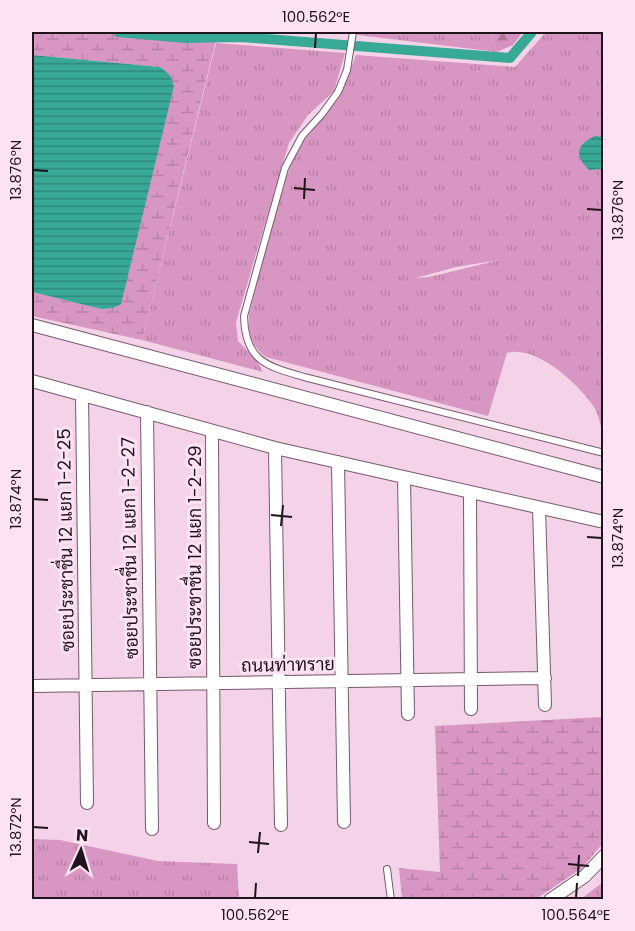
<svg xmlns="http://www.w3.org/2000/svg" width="635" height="931" font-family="Poppins,Sarabun,sans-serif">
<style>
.grass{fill:url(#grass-tufts);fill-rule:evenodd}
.forest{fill:url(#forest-firs)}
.wetland{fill:url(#wetland-marsh)}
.water{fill:url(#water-rules)}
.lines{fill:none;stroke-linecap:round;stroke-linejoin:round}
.canal{stroke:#39a997;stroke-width:10}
.lane-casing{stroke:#75596b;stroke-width:8}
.street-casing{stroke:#75596b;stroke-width:14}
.lane{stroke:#fff;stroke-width:6}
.street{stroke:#fff;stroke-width:12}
.ticks{fill:none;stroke:#1f141b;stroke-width:2}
.labels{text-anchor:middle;stroke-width:6;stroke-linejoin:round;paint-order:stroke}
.street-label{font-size:18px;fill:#1f141b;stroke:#fde2f3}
.neatline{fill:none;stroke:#1f141b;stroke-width:2}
.ticks-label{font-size:15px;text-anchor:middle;fill:#1f141b}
</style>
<defs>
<pattern id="grass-tufts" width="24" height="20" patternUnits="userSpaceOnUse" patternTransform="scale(1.5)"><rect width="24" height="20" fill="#d897c2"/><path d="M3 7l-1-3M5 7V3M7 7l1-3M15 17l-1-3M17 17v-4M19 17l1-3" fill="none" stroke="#b981a6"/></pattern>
<pattern id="forest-firs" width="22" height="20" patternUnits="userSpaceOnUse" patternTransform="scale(1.5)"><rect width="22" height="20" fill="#d791c0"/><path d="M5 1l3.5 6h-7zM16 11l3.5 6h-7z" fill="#ae759b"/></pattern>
<pattern id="wetland-marsh" width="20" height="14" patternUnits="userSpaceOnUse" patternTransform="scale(1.5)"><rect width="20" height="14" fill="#d897c2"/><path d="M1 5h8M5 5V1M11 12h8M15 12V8" fill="none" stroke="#b981a6"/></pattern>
<pattern id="water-rules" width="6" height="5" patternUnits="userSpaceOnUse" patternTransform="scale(1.5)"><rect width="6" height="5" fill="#39a997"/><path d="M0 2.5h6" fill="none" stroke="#2f887a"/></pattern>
</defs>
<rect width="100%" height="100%" fill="#f4d3e8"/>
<!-- grass -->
<path class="grass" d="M343,32H498L492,37L497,52L358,35Z
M546,32H603V447C602,433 601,419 594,407C579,384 535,344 507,353L488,416L266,357C251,346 248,333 249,314L282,188L298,148L315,127L346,81L356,55L515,67ZM499,260L429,277L416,278L456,267Z
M216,43L345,53L334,91L308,115L289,143L236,322L238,341L255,358L263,372L142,340Z
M32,839L60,840L158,861L237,864L239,899H32Z
M603,882V899H581Z"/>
<!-- forest -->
<path class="forest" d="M498,32H523L513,45L497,52L492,37Z"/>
<!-- wetland -->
<path class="wetland" d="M32,32H218L142,340L32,316V292L101,309L160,67L32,55Z
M603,717V843L582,868L536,899H402L399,868L440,872L435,726Z"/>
<!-- water -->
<path class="water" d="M32,55L160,67L170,75L174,86L121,304L113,308L101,309L32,292Z
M595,136L603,137V169L589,170C574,155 576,145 595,136Z"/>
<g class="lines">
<!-- canal -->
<path class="canal" d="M118,32L185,38L241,37L510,58L532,32"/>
<defs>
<path id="lane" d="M353,32L347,70L338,92L322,114L302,136L285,168L244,316C245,361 266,366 304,377L604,453
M387,869L391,900"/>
<path id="street" d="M32,325L604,477
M32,381L275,448L604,522
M82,395L87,803
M147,412L152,829
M212,431L214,823
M275,448L281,825
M338,462L344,822
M404,477L408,714
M470,493L471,709
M539,508L545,705
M32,686L545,678
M550,900L585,876L604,856"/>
</defs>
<!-- lane casing -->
<use href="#lane" class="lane-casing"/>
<!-- street casing -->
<use href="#street" class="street-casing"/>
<!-- lane -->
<use href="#lane" class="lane"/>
<!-- street -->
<use href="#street" class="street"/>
</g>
<!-- ticks -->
<path class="ticks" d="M315,48L316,33M33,170L48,171M294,188L315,190M304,199L305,178M587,209L602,210M33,499L48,500M271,515L292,517M281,526L283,505M587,537L602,538M33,827L48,828M249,842L269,844M258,853L260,832M568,864L589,866M578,876L579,855M255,898L256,883M576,898L577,883"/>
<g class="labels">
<!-- street labels -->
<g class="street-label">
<text transform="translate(66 540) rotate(-91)" y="6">ซอยประชาชื่น 12 แยก 1-2-25</text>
<text transform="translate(130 548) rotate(-91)" y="6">ซอยประชาชื่น 12 แยก 1-2-27</text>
<text transform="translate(195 557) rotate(-90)" y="6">ซอยประชาชื่น 12 แยก 1-2-29</text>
<text transform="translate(288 665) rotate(-1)" y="6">ถนนท่าทราย</text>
</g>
</g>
<!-- border -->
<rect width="635" height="931" fill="none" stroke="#fde2f3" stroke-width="66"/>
<!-- north arrow -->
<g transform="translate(81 850) rotate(4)" stroke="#fde2f3" stroke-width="4.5" paint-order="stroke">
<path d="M0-4.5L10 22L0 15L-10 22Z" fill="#1f141b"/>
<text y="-9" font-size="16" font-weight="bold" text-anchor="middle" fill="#1f141b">N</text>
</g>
<rect x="33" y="33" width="569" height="865" class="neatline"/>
<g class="ticks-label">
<text x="316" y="22">100.562°E</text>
<text transform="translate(16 170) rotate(-90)" y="5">13.876°N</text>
<text transform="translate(618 210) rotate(-90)" y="5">13.876°N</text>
<text transform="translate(16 499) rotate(-90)" y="5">13.874°N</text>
<text transform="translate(618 538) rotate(-90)" y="5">13.874°N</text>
<text transform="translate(16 827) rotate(-90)" y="5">13.872°N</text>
<text x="255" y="920">100.562°E</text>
<text x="576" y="920">100.564°E</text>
</g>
</svg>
